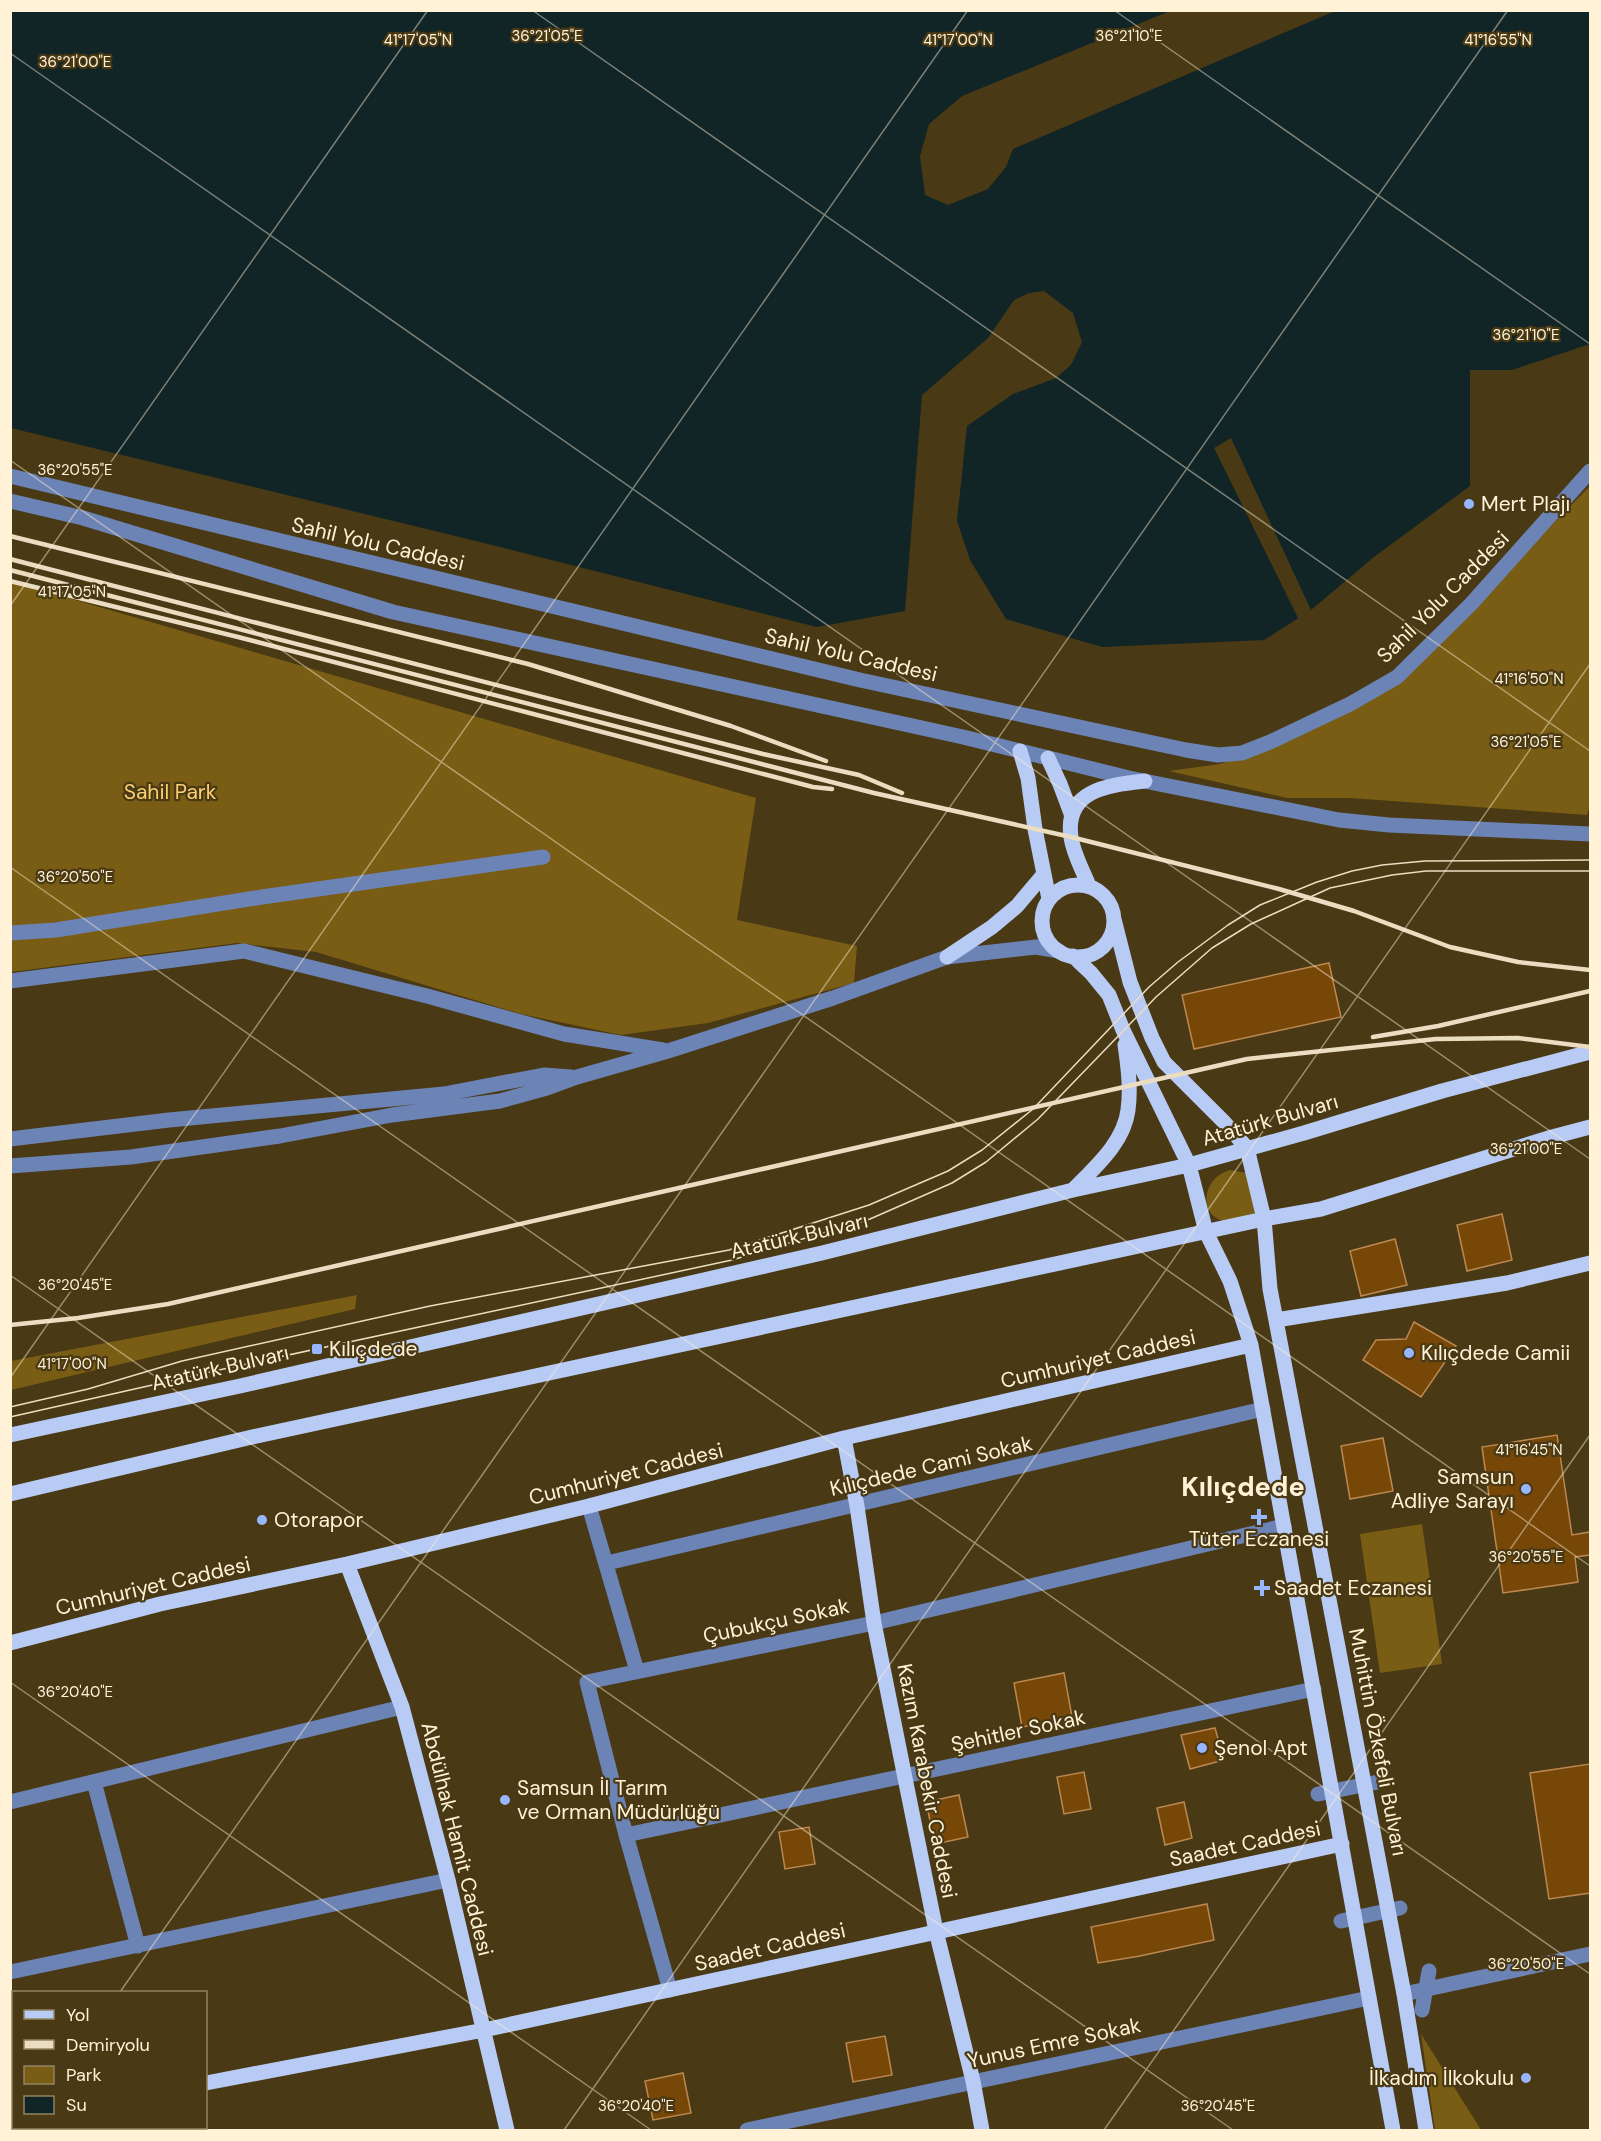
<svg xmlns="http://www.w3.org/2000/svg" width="1601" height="2141" font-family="'DM Sans',sans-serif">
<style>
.green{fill:#795d14}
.water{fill:#112426}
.pier{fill:#493914}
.building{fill:#774708;stroke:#bc8852;stroke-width:1.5}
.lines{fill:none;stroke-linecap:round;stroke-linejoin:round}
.minor{stroke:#6c83b6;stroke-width:15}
.major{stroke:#b8cbf5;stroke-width:15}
.tram{stroke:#ebddc1;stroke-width:1.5}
.rail{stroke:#ebddc1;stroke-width:4.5}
.ticks{fill:none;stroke:#fff2d7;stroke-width:1.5;stroke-opacity:0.45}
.poi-dot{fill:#96b6fd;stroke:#493914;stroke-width:2}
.labels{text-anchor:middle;stroke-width:4.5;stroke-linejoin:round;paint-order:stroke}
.poi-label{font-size:21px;fill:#fff2d7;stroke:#493914;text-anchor:start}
.street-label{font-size:21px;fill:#fff2d7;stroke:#493914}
.park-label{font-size:21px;fill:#fad071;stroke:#493914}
.district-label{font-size:27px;font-weight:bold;fill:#fff2d7;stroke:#493914}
.ticks-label{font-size:15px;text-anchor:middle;fill:#fff2d7;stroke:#493914;stroke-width:4.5;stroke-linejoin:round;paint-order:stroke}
</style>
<rect width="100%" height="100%" fill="#493914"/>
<!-- green -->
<path class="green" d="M1590,486V804L1587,815L1350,798H1287L1169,771L1220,764L1249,755L1398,681Z
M10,581L756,798L737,920L857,946L854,983L708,1023L621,1035L521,1014L316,952L237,943L11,972Z
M1230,1170L1247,1173L1255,1212C1248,1220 1244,1220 1234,1221C1199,1226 1197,1179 1230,1170Z
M357,1295L355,1309L11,1390V1361Z
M1422,1524L1442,1664L1380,1673L1360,1534Z
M1421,2034L1481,2130H1435Z"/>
<!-- water -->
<path class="water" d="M11,11H1170L962,96L929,124L920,156L925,195L948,205L988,189L1006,167L1013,149L1335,11H1590V344L1512,370H1470V486L1374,557L1311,610L1264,640L1102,647L1006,619L970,560L957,521L967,426L1013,394L1056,378L1071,365L1082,342L1073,313L1044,291L1029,293L1014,300L988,338L922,395L905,611L817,627L480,542L11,428Z"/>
<!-- pier -->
<path class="pier" d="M1231,438L1311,610L1299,620L1214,448Z"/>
<!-- building -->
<path class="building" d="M1329,963L1341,1017L1194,1049L1182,995Z
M1502,1214L1512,1260L1467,1271L1457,1225Z
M1395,1239L1407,1285L1361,1296L1350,1251Z
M1414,1322L1456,1346L1421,1397L1363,1360L1376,1340L1406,1339Z
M1557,1435L1572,1535L1590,1532V1555L1575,1557L1578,1582L1503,1593L1482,1447Z
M1383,1438L1393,1491L1350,1499L1341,1446Z
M1064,1673L1072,1717L1022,1727L1014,1683Z
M1215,1728L1224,1760L1190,1769L1181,1735Z
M1590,1764V1893L1549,1899L1530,1773Z
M1084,1772L1091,1809L1064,1814L1057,1777Z
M959,1795L968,1837L935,1844L926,1802Z
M1184,1802L1192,1838L1165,1845L1157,1808Z
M809,1827L815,1864L785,1869L779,1832Z
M1207,1904L1214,1940L1140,1956L1098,1963L1091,1927Z
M885,2036L892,2075L853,2082L846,2043Z
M683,2073L691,2113L653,2120L645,2081Z"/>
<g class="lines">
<!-- minor -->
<path class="minor" d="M10,476L860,680L1186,750L1218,755L1242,753L1270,742L1350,704L1397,677L1471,604L1590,471
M10,501L83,518L393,612L963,737L1129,778L1339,820L1389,825L1590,834
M10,933L56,930L262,897L543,857
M10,981L244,951L427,996L564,1034L663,1050
M10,1139L169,1120L444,1094L544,1075L571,1077
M10,1166L131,1157L280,1136L392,1115L500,1101L547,1088L577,1077L668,1051L833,998L947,957L1036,947L1059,951
M589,1506L637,1671
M607,1563L1263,1409
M94,1782L138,1946
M1318,1794L1378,1782
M10,1802L402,1707
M626,1835L1314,1689
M1341,1921L1400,1908
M10,1972L448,1880
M670,1990L626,1835L587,1682L874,1623L1284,1526
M1404,1994L1590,1954
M1422,2010L1429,1971
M747,2130L1369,1998"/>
<!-- major -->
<path class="major" d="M1020,751L1028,778L1035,829L1049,899
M1048,758L1060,784L1072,816
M1042 921a36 36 0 1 1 72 0a36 36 0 1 1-72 0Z
M1089,886C1083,871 1073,853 1071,837C1064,789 1110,785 1145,781
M1114,919L1130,982L1152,1038L1164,1062L1223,1121L1247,1148L1264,1219L1270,1289L1404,1994L1426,2130
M1073,956L1091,973L1109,995L1123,1030L1189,1165L1206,1232L1230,1281L1251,1345L1393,2130
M947,957L992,927L1017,906L1044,874
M1073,1190C1094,1168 1124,1143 1128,1110C1131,1089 1128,1066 1125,1045
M1276,1320L1507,1283L1590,1263
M10,1435L240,1386L822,1253L1073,1190L1189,1165L1304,1133L1442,1091L1590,1052
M844,1438L857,1506L874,1623L905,1778L936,1931L973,2081L982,2130
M10,1494L252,1437L1264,1219L1321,1209L1552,1137L1590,1127
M347,1564L402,1707L448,1880L507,2130
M10,1643L160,1604L347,1564L589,1506L844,1438L1251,1345
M206,2083L484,2030L1342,1844
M10,2120L14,2119"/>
<!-- tram -->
<path class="tram" d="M10,1407L88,1389L182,1361L430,1306L729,1250L869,1205L948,1171L982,1150L1033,1109L1149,987L1178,962L1228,925L1260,905L1317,882L1352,871L1382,865L1425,861L1590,860
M10,1417L237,1366L732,1260L870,1219L952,1183L986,1162L1038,1119L1156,997L1212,948L1251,924L1330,888L1392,875L1426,871H1590"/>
<!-- rail -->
<path class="rail" d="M10,536L528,664L731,726L826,761
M10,559L763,754L859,775L902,793
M10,570L874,793L1071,837L1279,889L1354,911L1450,947L1518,962L1590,970
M10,581L238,637L813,787L832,789
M1373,1037L1438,1026L1590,991
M10,1325L78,1318L168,1304L1247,1059L1436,1039L1518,1038L1590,1047"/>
</g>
<!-- ticks -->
<path class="ticks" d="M532,10L1590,751M1114,10L1590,344M10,53L1590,1159M10,460L1590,1566M10,606L428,10M10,867L1590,1974M10,1275L1233,2130M10,1378L968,10M10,1682L651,2130M120,1992L1508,10M10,2090L14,2092M65,2128L69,2130M23,2130L26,2128M564,2130L1590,664M1104,2130L1590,1435"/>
<!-- markers -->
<g class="poi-dot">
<circle cx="1469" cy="504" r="6"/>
<rect x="311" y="1343" width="12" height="12" rx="3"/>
<circle cx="1409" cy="1353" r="6"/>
<circle cx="1526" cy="1489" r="6"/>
<path d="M1256 1508h6v6h6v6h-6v6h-6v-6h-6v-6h6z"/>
<circle cx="262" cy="1520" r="6"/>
<path d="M1259 1579h6v6h6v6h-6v6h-6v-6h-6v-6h6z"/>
<circle cx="1202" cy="1748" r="6"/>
<circle cx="505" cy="1800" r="6"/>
<circle cx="1526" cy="2078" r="6"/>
</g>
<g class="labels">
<!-- poi labels -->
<g class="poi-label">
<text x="1481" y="511">Mert Plajı</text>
<text x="329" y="1356">Kılıçdede</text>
<text x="1421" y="1360">Kılıçdede Camii</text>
<text x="1514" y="1484" text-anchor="end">Samsun<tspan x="1514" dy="24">Adliye Sarayı</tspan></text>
<text x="274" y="1527">Otorapor</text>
<text x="1259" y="1546" text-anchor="middle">Tüter Eczanesi</text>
<text x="1274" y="1595">Saadet Eczanesi</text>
<text x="1214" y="1755">Şenol Apt</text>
<text x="517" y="1795">Samsun İl Tarım<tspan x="517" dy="24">ve Orman Müdürlüğü</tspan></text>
<text x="1514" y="2085" text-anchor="end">İlkadım İlkokulu</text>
</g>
<!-- street labels -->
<g class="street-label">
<text transform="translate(378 544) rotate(13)" y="7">Sahil Yolu Caddesi</text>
<text transform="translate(1443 597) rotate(-45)" y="7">Sahil Yolu Caddesi</text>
<text transform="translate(851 655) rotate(13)" y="7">Sahil Yolu Caddesi</text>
<text transform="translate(1270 1120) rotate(-16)" y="7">Atatürk Bulvarı</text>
<text transform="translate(799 1236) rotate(-13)" y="7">Atatürk Bulvarı</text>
<text transform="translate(1098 1359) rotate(-13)" y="7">Cumhuriyet Caddesi</text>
<text transform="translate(220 1368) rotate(-13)" y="7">Atatürk Bulvarı</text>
<text transform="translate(931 1466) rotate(-13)" y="7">Kılıçdede Cami Sokak</text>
<text transform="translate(626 1474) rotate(-14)" y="7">Cumhuriyet Caddesi</text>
<text transform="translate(153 1586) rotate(-13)" y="7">Cumhuriyet Caddesi</text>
<text transform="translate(776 1621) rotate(-12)" y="7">Çubukçu Sokak</text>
<text transform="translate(1018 1731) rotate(-12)" y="7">Şehitler Sokak</text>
<text transform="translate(1378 1742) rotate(79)" y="7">Muhittin Özkefeli Bulvarı</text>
<text transform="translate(927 1781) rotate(79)" y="7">Kazım Karabekir Caddesi</text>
<text transform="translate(457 1839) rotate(76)" y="7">Abdülhak Hamit Caddesi</text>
<text transform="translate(1245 1844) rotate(-12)" y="7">Saadet Caddesi</text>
<text transform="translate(770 1947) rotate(-13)" y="7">Saadet Caddesi</text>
<text transform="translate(1054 2043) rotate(-12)" y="7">Yunus Emre Sokak</text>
</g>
<!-- park labels -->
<g class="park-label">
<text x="170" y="799">Sahil Park</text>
</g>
<!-- district labels -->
<g class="district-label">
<text x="1243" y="1496">Kılıçdede</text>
</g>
</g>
<g class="ticks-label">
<text x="547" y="41">36°21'05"E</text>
<text x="1129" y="41">36°21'10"E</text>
<text x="418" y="45">41°17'05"N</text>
<text x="958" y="45">41°17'00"N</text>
<text x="1498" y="45">41°16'55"N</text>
<text x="75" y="67">36°21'00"E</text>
<text x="1526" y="340">36°21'10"E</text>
<text x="75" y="475">36°20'55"E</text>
<text x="72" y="597">41°17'05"N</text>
<text x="1529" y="684">41°16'50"N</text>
<text x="1526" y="747">36°21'05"E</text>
<text x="75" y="882">36°20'50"E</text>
<text x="1526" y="1154">36°21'00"E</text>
<text x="75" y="1290">36°20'45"E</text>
<text x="72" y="1369">41°17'00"N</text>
<text x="1529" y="1455">41°16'45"N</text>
<text x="1526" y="1562">36°20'55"E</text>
<text x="75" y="1697">36°20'40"E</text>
<text x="1526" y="1969">36°20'50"E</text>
<text x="636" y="2111">36°20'40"E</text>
<text x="1218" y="2111">36°20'45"E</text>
</g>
<!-- border -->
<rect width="1601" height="2141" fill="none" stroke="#fff2d7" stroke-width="24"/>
<!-- legend -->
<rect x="12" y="1991" width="195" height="138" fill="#493914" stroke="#928362" stroke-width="1.5"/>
<rect x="24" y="2010" width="30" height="9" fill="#b8cbf5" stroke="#928362" stroke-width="1.5"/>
<text x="66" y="2021" font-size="18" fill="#fff2d7">Yol</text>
<rect x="24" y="2040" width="30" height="9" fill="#ebddc1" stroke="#928362" stroke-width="1.5"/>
<text x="66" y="2051" font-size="18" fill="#fff2d7">Demiryolu</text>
<rect x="24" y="2066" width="30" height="18" fill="#795d14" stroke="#928362" stroke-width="1.5"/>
<text x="66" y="2081" font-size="18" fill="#fff2d7">Park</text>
<rect x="24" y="2096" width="30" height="18" fill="#112426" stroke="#928362" stroke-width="1.5"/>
<text x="66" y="2111" font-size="18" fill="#fff2d7">Su</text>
</svg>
